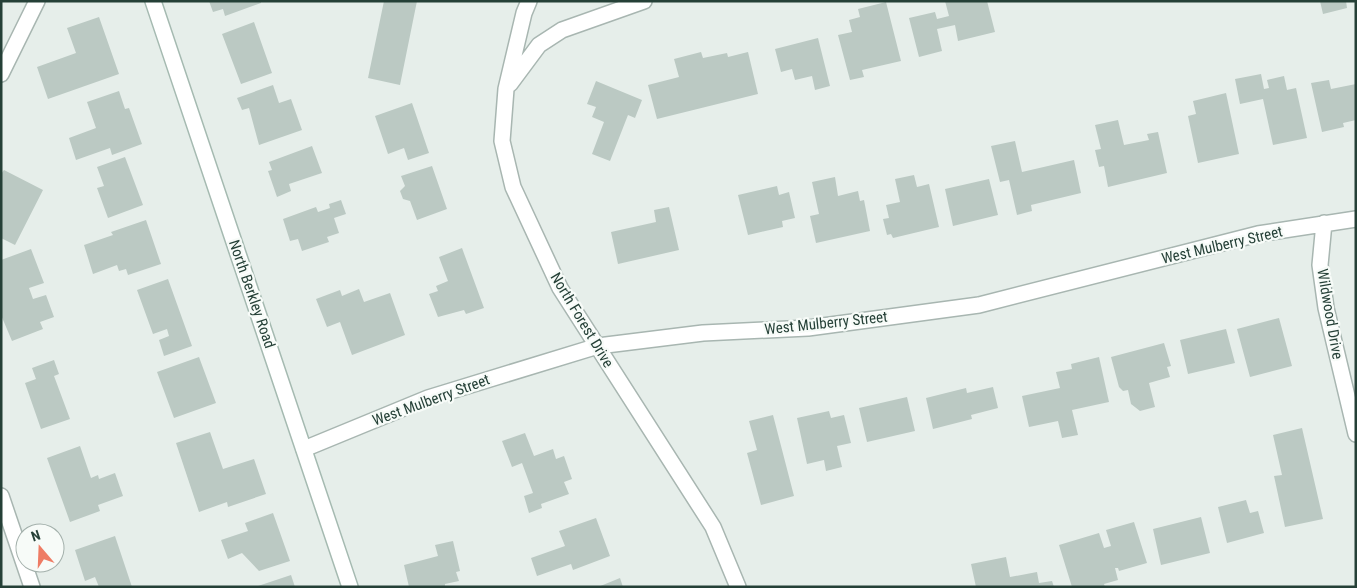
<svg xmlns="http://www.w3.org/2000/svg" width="1357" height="588" font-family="'Roboto Condensed',sans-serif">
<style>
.building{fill:#bbc9c3}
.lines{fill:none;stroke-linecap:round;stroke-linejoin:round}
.street-casing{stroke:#a8b6b1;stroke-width:18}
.secondary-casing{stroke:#a5bab1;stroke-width:18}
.street{stroke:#fff;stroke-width:15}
.secondary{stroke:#fff;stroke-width:15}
.labels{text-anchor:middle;stroke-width:4.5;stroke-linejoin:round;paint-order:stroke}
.street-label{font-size:15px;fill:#254037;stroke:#f7fbf8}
</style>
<rect width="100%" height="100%" fill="#e6eeea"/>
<!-- building -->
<path class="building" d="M209,1H261V3L225,16L223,9L213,12Z
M384,1H417L400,85L368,78Z
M945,1H987L995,32L958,41L955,25L937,29L942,51L919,57L909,18L935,12L937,19L949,16Z
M1320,1H1346L1347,8L1323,14Z
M886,2L901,61L862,70L864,77L850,80L838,35L852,32L849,20L860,17L858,9Z
M99,17L119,74L48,99L37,67L76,53L67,28Z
M254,22L272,73L241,84L222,34Z
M818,38L830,86L815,90L812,76L795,80L792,69L781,72L775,49Z
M701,52L703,58L727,53L728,57L748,52L758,94L657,119L648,85L679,77L674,59Z
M1261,74L1264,89L1269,88L1267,80L1284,76L1287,90L1296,88L1307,138L1273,145L1263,99L1240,104L1235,79Z
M1329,80L1331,89L1356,84V120L1343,123L1344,127L1322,132L1311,83Z
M596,81L642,100L635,118L628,115L610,161L592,154L604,122L592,117L596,107L587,104Z
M273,85L279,103L291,99L302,130L259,145L249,108L242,110L237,98Z
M119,91L125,109L129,108L142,144L112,155L110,148L76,160L69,138L96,128L87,102Z
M1226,93L1239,154L1198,163L1188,116L1196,114L1193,101Z
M412,103L429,153L408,160L404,148L388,154L375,116Z
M1118,120L1124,145L1149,140L1147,134L1158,132L1167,173L1108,187L1104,166L1099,167L1095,150L1101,149L1095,125Z
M1015,141L1022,172L1074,160L1081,193L1031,205L1032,211L1017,215L1009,180L1000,182L991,146Z
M312,146L322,173L289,184L291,191L277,197L268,171L272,170L269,162Z
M125,157L143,205L108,218L97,188L104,186L97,167Z
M432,166L447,209L417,220L410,201L403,199L400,191L405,186L401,176Z
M4,170L43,190L15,245L1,238V174Z
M914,175L917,187L929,184L939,227L893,238L891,234L887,235L883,219L889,218L886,205L900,202L895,179Z
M835,177L838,196L858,191L860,201L864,200L870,231L816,243L810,216L819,214L812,182Z
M989,179L998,215L953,226L945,189Z
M777,186L779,195L789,192L795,218L782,221L783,227L748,235L738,195Z
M341,200L346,214L334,218L339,233L327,237L329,242L302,251L298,239L290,241L283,219L316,207L318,212L330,208L329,204Z
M669,207L679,250L618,264L611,232L656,222L654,210Z
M146,220L161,264L128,275L126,269L119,271L117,265L93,274L84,245L113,235L111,232Z
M462,248L484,308L466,314L464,310L438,317L429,294L438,291L436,286L448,281L439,257Z
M31,249L44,283L29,288L33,299L46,295L54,317L40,322L43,329L12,341L1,315V260Z
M168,279L192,346L164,356L159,340L169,336L167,329L153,334L137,290Z
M359,289L364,302L390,293L405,335L352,355L340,322L327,327L316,299L340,290L342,296Z
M1279,318L1292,366L1250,377L1237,329Z
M1226,329L1235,363L1188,374L1180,340Z
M1164,343L1171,366L1167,367L1170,377L1149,383L1155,407L1140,411L1131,404L1128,390L1123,391L1119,387L1111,357Z
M199,357L216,403L174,418L157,372Z
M1099,357L1109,402L1072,410L1078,435L1062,438L1058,421L1029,427L1022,396L1060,388L1056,372L1072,369L1071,364Z
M54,360L59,374L54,376L70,419L41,429L25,383L36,379L32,368Z
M993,387L998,408L971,415L972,419L933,429L926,398L966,388L967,393Z
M907,397L915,431L867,442L859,408Z
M829,411L831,418L844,415L851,443L837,446L842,467L826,471L824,460L807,464L797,418Z
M773,415L794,496L761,505L747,453L757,450L749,421Z
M1302,428L1323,519L1285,527L1274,476L1282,475L1273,435Z
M210,432L223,469L254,459L266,494L228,507L227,502L199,512L176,443Z
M525,433L534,456L553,449L556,459L564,456L572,479L564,482L569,494L541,504L542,508L529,513L524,496L533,493L522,463L512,467L502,441Z
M80,446L91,478L98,475L99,479L115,473L123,496L98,505L100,511L70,522L47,458Z
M1246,500L1250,513L1258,511L1264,533L1227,543L1218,507Z
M273,513L290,561L259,571L242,553L228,559L221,540L248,531L245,523Z
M1201,517L1210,553L1161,565L1153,529Z
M596,518L610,556L573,570L571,564L537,576L531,558L565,546L559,531Z
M1134,522L1147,563L1119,571L1118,568H1115L1118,580L1104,584L1105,587H1072L1059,545L1099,533L1104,548L1111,546L1106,530Z
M115,536L132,587H99L95,577L85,581L75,550Z
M453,541L460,571L456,572L459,581L445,584V587H409L404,565L438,556L435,545Z
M1006,557L1010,577L1037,572L1039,583L1052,581L1054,587H976L971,564Z
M291,575L295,587H258V586Z
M620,578L623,587H598Z"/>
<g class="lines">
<defs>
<path id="street" d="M529,1L524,13L506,89L502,141L513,187L560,288L713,527L738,587
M1,74L37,1
M510,84L539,45L562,30L644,1
M1324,223L1320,265L1326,308L1356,434
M304,449L428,398L598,346L703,333L808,328L979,305L1258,234L1356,219
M1,496L32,587"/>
<path id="secondary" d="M153,1L350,587"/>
</defs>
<!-- street casing -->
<use href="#street" class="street-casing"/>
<!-- secondary casing -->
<use href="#secondary" class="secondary-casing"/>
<!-- street -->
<use href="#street" class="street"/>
<!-- secondary -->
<use href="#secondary" class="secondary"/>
</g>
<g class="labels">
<!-- street labels -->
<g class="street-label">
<text transform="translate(1222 245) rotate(-13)" y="5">West Mulberry Street</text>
<text transform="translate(252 294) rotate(71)" y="5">North Berkley Road</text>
<text transform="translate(1330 314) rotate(80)" y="5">Wildwood Drive</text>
<text transform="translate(582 320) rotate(59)" y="5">North Forest Drive</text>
<text transform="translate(826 323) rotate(-6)" y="5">West Mulberry Street</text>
<text transform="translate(431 400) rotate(-20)" y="5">West Mulberry Street</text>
</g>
</g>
<!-- border -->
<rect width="1357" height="588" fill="none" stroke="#254037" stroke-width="5"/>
<!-- north arrow -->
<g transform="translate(40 548) rotate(341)"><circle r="24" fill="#f7fbf8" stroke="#a3b0ab"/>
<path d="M0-4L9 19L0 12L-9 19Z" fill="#ee7c65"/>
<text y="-8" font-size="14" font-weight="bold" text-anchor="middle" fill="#254037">N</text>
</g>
</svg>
